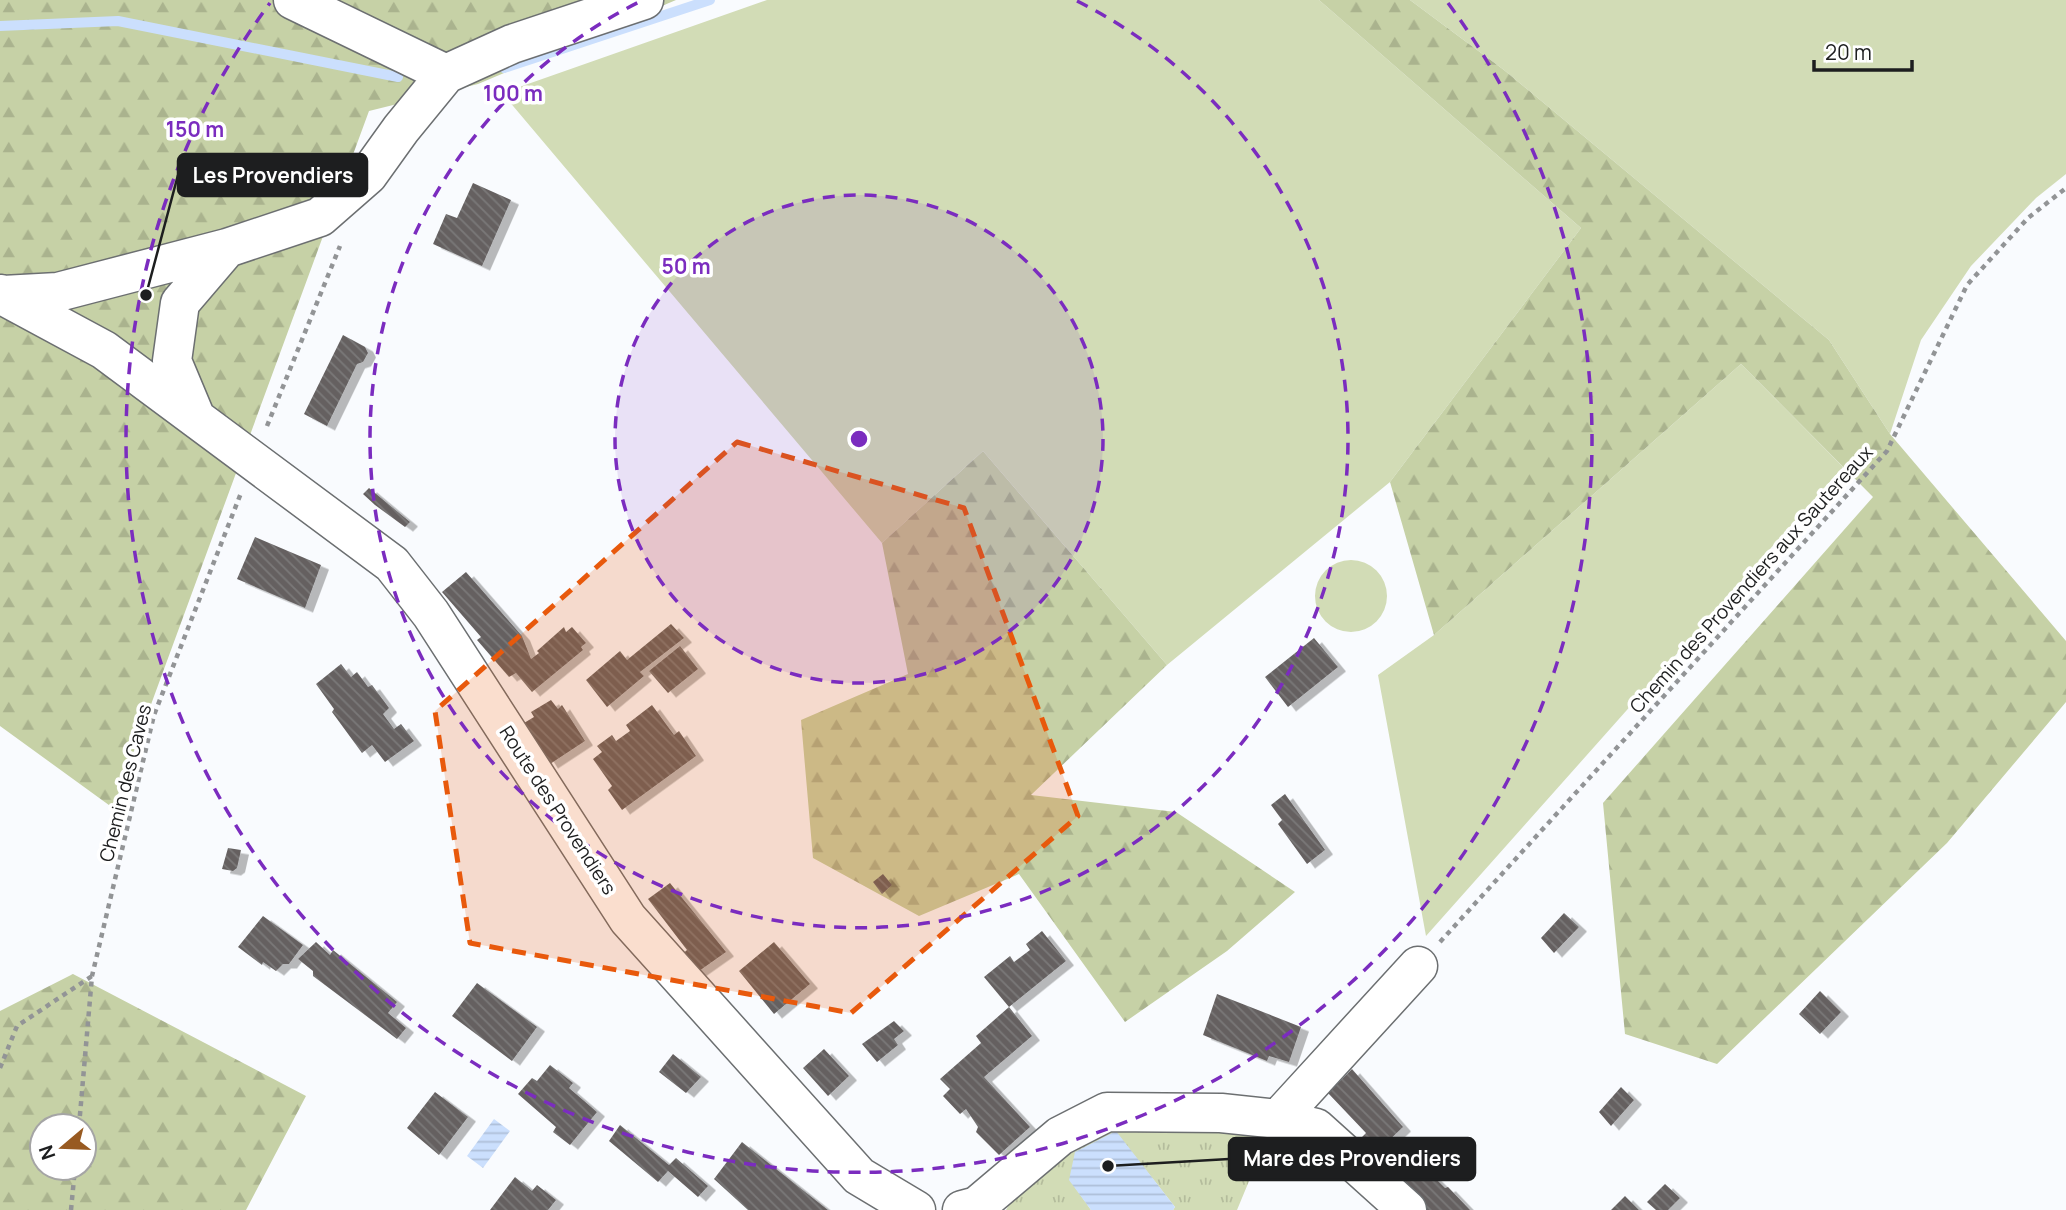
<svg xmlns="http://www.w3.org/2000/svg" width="2066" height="1210" font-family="Manrope,sans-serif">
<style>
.grass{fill:#d2dcb6}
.forest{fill:url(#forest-firs);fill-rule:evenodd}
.park{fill:url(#park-tufts)}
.water{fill:url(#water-rules)}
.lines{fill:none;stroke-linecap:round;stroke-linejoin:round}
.stream{stroke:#cbdffd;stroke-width:10}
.building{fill:url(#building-back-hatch);filter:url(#shadow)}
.minor-casing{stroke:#6c6f71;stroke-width:41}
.path{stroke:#929496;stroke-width:4.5;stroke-dasharray:5 5;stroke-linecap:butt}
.minor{stroke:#fff;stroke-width:38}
.marked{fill:#e8590c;fill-opacity:0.2;stroke:#e8590c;stroke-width:5;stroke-dasharray:14 9;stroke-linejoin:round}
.ring{fill:none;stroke:#7b2cbf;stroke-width:3.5;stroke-dasharray:12 9}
.labels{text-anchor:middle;stroke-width:7;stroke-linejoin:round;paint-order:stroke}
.street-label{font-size:19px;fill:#1d1e1f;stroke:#fff}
.centre{fill:#7b2cbf;stroke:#fff;stroke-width:3.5}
.ring-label{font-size:21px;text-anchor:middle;font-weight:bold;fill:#7b2cbf;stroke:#fff;stroke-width:7;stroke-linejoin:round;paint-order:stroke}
.leader{fill:none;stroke:#1d1e1f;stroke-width:2.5}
.callout-dot{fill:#1d1e1f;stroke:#fff;stroke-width:2.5}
.callout{fill:#1d1e1f;stroke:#1d1e1f;stroke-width:2.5}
.callout-label{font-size:21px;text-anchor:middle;font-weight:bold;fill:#fff}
</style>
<defs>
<pattern id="forest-firs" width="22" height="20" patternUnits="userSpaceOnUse" patternTransform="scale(1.75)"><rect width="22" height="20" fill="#c6d1a6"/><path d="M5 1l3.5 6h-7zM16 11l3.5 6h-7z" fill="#aab38e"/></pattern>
<pattern id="park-tufts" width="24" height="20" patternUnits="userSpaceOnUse" patternTransform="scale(1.75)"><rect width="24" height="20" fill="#d2dcb6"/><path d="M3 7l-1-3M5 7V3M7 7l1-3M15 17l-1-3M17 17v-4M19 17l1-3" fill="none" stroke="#b4bc9c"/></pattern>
<pattern id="water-rules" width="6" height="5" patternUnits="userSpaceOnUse" patternTransform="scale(1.75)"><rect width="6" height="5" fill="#cbdffd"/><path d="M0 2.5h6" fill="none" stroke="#aebfd8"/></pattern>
<pattern id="building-back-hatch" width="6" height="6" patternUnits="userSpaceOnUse" patternTransform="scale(1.75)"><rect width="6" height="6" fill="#656161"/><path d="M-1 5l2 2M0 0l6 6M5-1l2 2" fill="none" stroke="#7a7878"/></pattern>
<filter id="shadow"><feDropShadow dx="8" dy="4.5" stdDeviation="0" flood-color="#0004"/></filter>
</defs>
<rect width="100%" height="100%" fill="#f9fbfe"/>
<!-- grass -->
<path class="grass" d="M767,0H1319L1581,228L1390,482L1167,665L983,451L882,543L502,93Z
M1410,0H2066V174L2036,198L1971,266L1921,340L1890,434L1829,340L1504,70Z
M1741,364L1843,467L1426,936L1378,675L1434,635Z
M1315 596a36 36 0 1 1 72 0a36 36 0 1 1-72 0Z"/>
<!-- forest -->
<path class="forest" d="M0,0H676L478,84L369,111L113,808L0,726Z
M1319,0H1410L1504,70L1829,340L1890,434L2066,641V702L1947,843L1717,1064L1625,1034L1603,803L1873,497L1741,364L1434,635L1390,482L1581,228Z
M983,451L1167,665L1031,795L1176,812L1295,892L1227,951L1125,1022L1019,874L919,916L813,858L801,720L908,674L882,543Z
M73,974L306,1096L246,1210H0V1011ZM42,1126H84V1168H42Z"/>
<!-- park -->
<path class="park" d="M1119,1119L1269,1133L1237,1210H1173L1175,1207L1115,1131L1070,1180L1091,1210H1006L1024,1178Z"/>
<!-- water -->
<path class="water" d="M494,1119L510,1131L483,1168L467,1156Z
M1116,1131L1175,1207L1173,1210H1091L1069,1180L1075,1152Z"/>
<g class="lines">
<!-- stream -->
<path class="stream" d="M0,26L118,21L398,77
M504,68L710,0"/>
</g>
<!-- building -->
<path class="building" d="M473,183L511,200L482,266L433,244L446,214L457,218Z
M343,335L365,347L368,353L363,362L357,364L327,426L304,414Z
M369,488L381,498L410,522L405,527L375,505L363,494Z
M255,537L321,565L305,608L237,579Z
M466,572L522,636L531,659L539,653L537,651L564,627L566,632L572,627L586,643L581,647L583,650L532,692L516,673L509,677L477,640L481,637L442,592Z
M671,624L684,638L640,672L644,676L607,707L586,680L620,651L627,660Z
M1314,638L1338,667L1288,707L1265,677Z
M680,646L698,669L668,693L649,671Z
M341,664L351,677L357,672L368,687L372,685L389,708L383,714L394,729L401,724L414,741L385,762L372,745L362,753L332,712L334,709L316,684Z
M551,700L558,709L562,705L585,741L550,764L524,723L534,717L531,712Z
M652,705L674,735L679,731L696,756L622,810L608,790L612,786L593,759L602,752L597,746L612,735L616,741L630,731L626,725Z
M1285,794L1325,850L1307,864L1278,824L1282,820L1271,805Z
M228,848L241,850L237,868L233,871L222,869Z
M883,874L892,885L882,894L873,882Z
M670,883L726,952L692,976L678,958L687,950L648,899Z
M1564,913L1579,927L1554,953L1541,938Z
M263,916L303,945L289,964H283L276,971L263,962L262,965L238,947Z
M1042,931L1066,961L1009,1007L984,977L1010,956L1014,962L1030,950L1026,944Z
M316,942L330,955L333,950L397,1002L388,1013L406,1028L397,1039L313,976V971L298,959Z
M774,942L810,984L774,1014L739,971Z
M477,983L537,1027L512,1061L452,1016Z
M1820,991L1841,1012L1820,1034L1799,1014Z
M1217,994L1301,1027L1289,1062L1269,1056L1267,1061L1203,1035Z
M1009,1007L1032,1036L984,1077L1030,1127L999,1155L976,1132L978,1127L966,1109L960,1114L943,1096L950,1089L940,1079L981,1043L976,1036Z
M894,1021L904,1031L894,1039L898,1045L877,1062L862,1044Z
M824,1049L849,1076L828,1096L803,1068Z
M673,1054L701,1077L686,1093L659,1072Z
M550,1065L573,1083L569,1088L597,1112L570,1145L553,1132L556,1127L518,1094L532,1078L537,1081Z
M1352,1069L1403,1127L1382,1147L1361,1148L1356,1143L1366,1133L1328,1093Z
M1621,1087L1634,1100L1611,1126L1599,1112Z
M435,1092L468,1117L439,1155L407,1128Z
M620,1125L669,1165L676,1158L708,1186L698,1197L668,1171L658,1182L609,1141Z
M742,1142L828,1210H748L714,1179Z
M1401,1144L1445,1188L1448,1187L1470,1210H1422L1378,1168Z
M515,1177L532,1191L537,1185L556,1200L548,1210H490Z
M1665,1184L1680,1198L1668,1210H1656L1647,1202Z
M1625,1196L1639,1210H1611Z"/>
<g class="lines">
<defs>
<path id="minor" d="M293,0L446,74
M0,294L104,350L392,564L431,614L628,919L859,1176L916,1210
M3,295L58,292L227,248L320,217L368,175L401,129L446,74L512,44L644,0
M195,416L172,361L180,303L227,248
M1278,1119L1418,966
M962,1210L977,1206L1060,1136L1107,1112L1221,1113L1278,1119L1316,1128L1407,1210"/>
</defs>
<!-- minor casing -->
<use href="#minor" class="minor-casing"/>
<!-- path -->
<path class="path" d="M267,426L340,246
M1440,942L1887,451L1967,285L2028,218L2066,188
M0,1068L17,1026L92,976
M79,1126L92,976L154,715L241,493
M71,1210L75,1168"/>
<!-- minor -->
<use href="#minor" class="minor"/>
</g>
<!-- marked area -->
<path class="marked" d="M737,442L964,508L1078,816L851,1013L470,943L435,711Z"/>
<!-- distance rings -->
<circle cx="859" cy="439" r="244" fill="#7b2cbf" fill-opacity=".12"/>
<g class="ring">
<circle cx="859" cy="439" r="244"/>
<path d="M1077 1A489 489 0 1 1 641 1"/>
<path d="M1448 3A733 733 0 1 1 270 3"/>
</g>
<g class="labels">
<!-- street labels -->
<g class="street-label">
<text transform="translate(1751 579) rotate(-48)" y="7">Chemin des Provendiers aux Sautereaux</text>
<text transform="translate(125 783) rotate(-76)" y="7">Chemin des Caves</text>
<text transform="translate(558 810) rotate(57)" y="7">Route des Provendiers</text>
</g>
</g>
<circle cx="859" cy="439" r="10" class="centre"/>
<g class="ring-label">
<text x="513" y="101">100 m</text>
<text x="195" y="137">150 m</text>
<text x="686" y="274">50 m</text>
</g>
<!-- callouts -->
<path class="leader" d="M146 295L178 175M1108 1166L1229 1159"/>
<g class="callout-dot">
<circle cx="146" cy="295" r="7"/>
<circle cx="1108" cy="1166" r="7"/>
</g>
<g class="callout">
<rect x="178" y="154" width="189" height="42" rx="7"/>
<rect x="1229" y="1138" width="246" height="42" rx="7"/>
</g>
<g class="callout-label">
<text x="273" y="183">Les Provendiers</text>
<text x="1352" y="1166">Mare des Provendiers</text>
</g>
<!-- north arrow -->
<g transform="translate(63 1147) rotate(251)"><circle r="33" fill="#ffffff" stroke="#a5a5a5" stroke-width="2"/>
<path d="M0-5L12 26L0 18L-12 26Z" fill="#985a21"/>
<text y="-10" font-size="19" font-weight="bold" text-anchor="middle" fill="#1d1e1f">N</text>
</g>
<!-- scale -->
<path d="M1814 60v10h98v-10" fill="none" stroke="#1d1e1f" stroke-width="3.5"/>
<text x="1825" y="60" font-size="21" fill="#1d1e1f" stroke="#ffffff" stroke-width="5" paint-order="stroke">20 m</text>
</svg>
